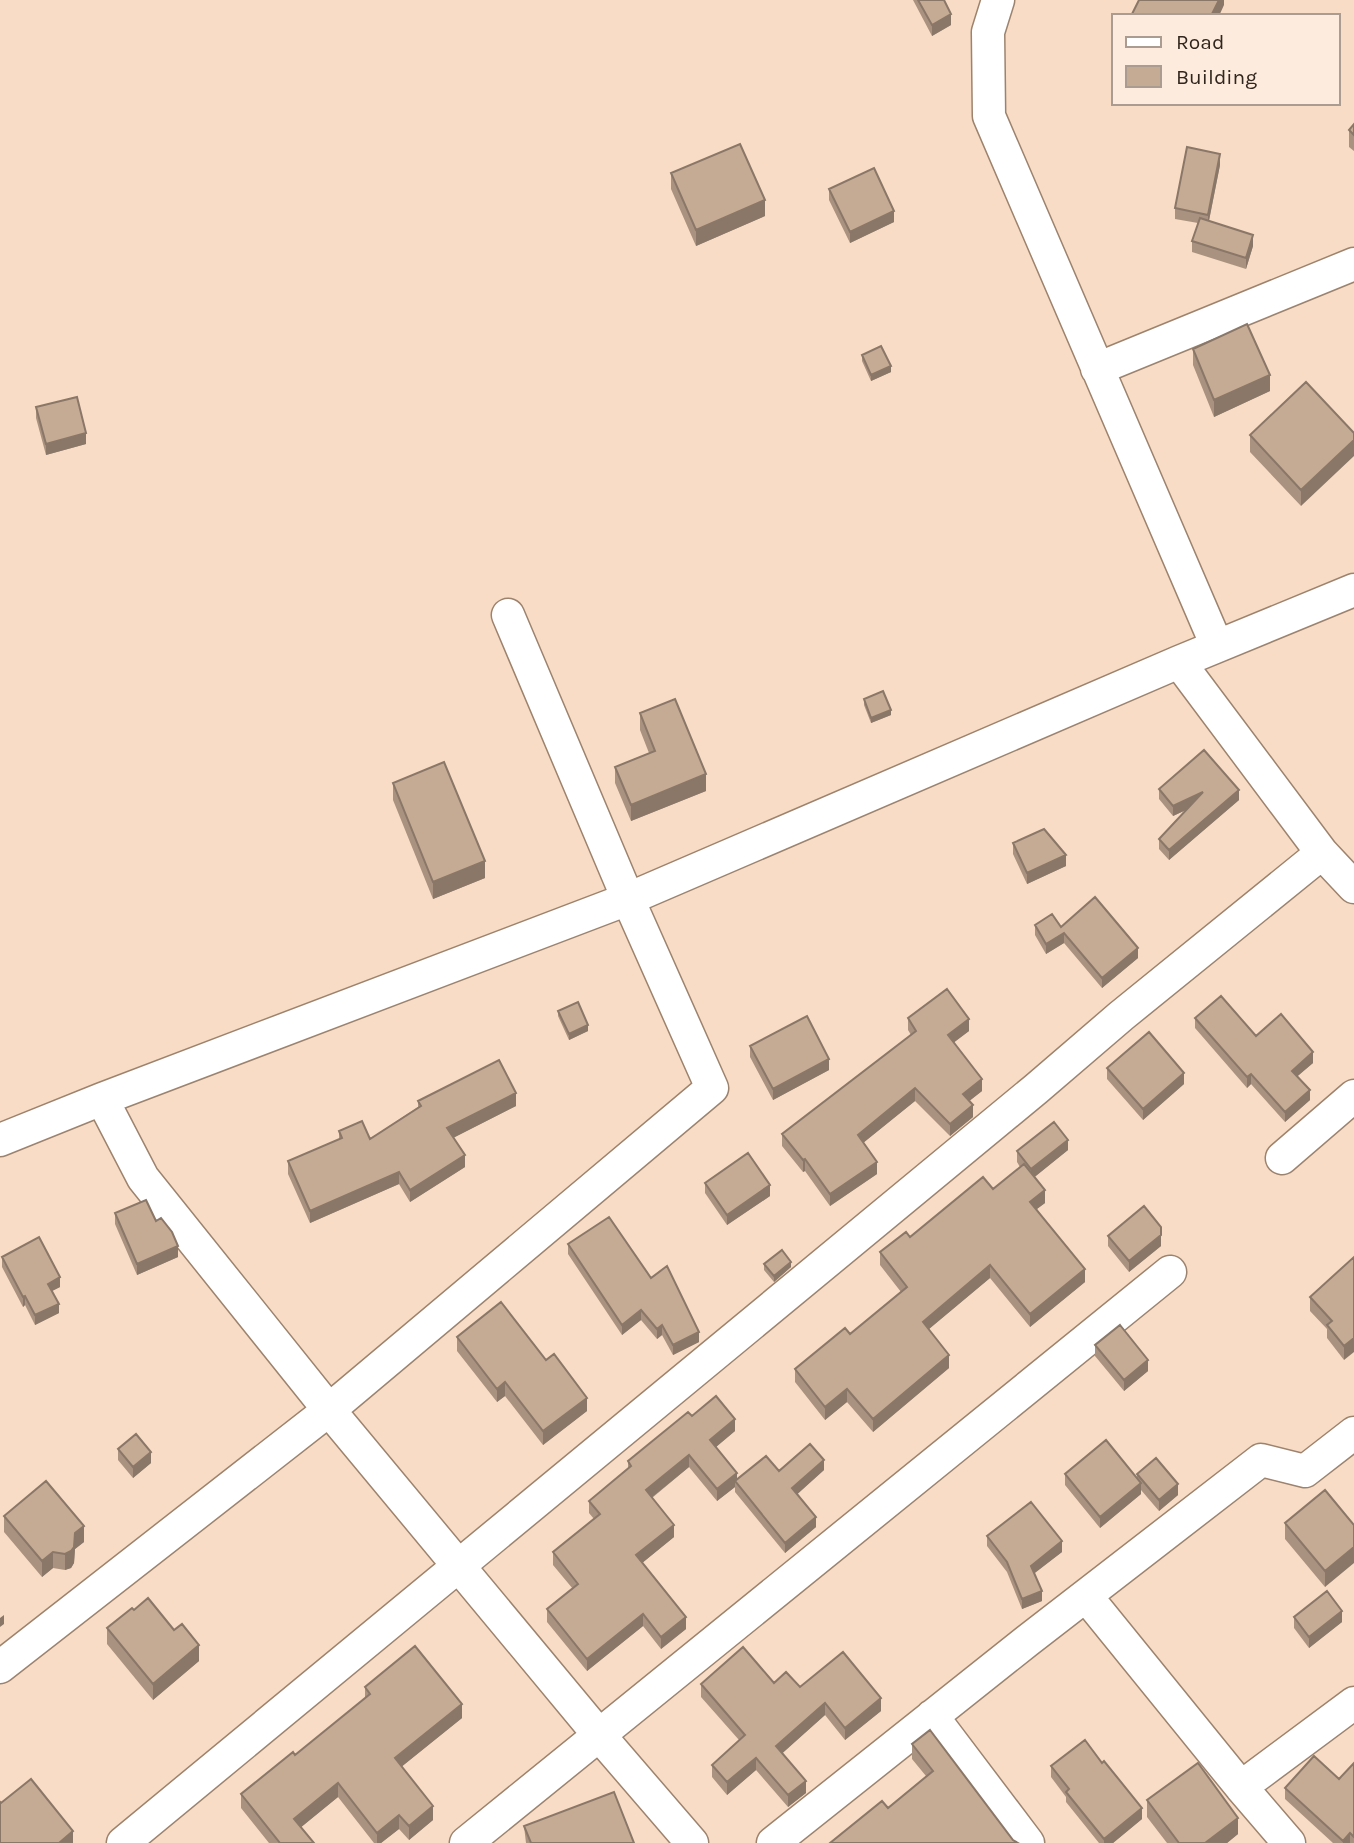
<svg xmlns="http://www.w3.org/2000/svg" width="1354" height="1843" font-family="Karla,sans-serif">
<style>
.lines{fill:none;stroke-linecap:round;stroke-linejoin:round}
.minor-casing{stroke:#9d836e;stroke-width:35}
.minor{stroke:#fff;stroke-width:32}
.wall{fill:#a9927f}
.shaded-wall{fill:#8a7768}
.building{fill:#c5aa94;stroke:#8a7768;stroke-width:2}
</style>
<rect width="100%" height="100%" fill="#f8dcc5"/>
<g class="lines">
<defs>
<path id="minor" d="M998,0L988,32L989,116L1217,646
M1097,369L1354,264
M1179,662L1322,853L1354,887
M102,1099L143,1178L329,1410L599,1735L692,1843
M0,1140L102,1099L628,899L1179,662L1354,590
M1282,1158L1354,1096
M1086,1596L1241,1787L1289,1843
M0,1667L329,1410L712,1088L628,899L508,615
M932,1716L1028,1843
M1241,1787L1354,1703
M123,1843L1036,1089L1121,1016L1322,853
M466,1843L1170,1272
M773,1843L1027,1641L1261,1460L1305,1471L1354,1433"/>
</defs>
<!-- minor casing -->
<use href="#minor" class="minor-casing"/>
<!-- minor -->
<use href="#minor" class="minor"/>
</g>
<!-- wall -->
<path class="wall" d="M913,0H944L951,25L932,36Z
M1354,124V151L1349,147V130Z
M1220,165L1209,221L1253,246L1246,269L1192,252V241L1198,223L1175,219V208Z
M671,173L765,216L696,246L671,189Z
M829,189L894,222L850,243L829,200Z
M1193,349L1270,391L1214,417L1193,365Z
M862,355L891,372L871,381L862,361Z
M1306,382L1301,506L1250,452V435Z
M36,407L86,444L46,455L36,418Z
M864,699L891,715L871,723L864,705Z
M640,713L706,791L631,821L615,783V767L649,753L640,730Z
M393,783L485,878L433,899L393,800Z
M1159,789L1239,800L1169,860L1159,849V839L1186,810L1173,816L1159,799Z
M1013,843L1066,866L1027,884L1013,854Z
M1035,925L1061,927L1138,958L1102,988L1064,943L1046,954L1035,935Z
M558,1011L588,1031L569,1040L558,1016Z
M908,1018L969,1031L954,1042L982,1091L969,1101L973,1117L950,1136L915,1101L863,1143L877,1174L830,1206L805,1171L803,1172L782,1146V1134L911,1035L908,1030Z
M1195,1018L1256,1036L1313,1063L1297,1076L1310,1100L1285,1122L1251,1084L1247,1088L1195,1028Z
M750,1046L829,1070L773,1100L750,1057Z
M1107,1068L1184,1084L1143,1120L1107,1079Z
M418,1101L516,1106L453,1138L465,1167L410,1202L399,1184L310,1223L288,1174V1161L339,1139V1131L370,1139L418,1107Z
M1068,1150L1034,1177L1045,1203L1037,1209L1085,1282L1030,1327L990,1278L929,1329L949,1368L873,1432L847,1402L825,1420L795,1382V1369L850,1334L901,1292L880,1265V1252L910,1237L993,1189L1020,1167L1017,1162V1151Z
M705,1183L770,1196L727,1225L705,1193Z
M115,1213L156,1221L178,1257L137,1275L115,1224Z
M1108,1236L1161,1246L1129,1272L1108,1246Z
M568,1244L651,1278L699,1342L673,1355L662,1335L657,1339L641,1320L622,1335L568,1254Z
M2,1257L60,1287L52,1291L59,1313L35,1325L25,1305L23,1307L2,1267Z
M1354,1257L1344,1360L1327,1338V1329L1310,1311V1297Z
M764,1264L791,1267L774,1282L764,1270Z
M457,1337L587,1411L543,1445L505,1396L497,1402L457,1351Z
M1095,1345L1148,1371L1124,1391L1095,1356Z
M692,1416L735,1431L716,1447L737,1480L779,1471L824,1470L797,1494L816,1527L785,1553L735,1492V1487L717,1501L689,1467L652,1498L674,1537L642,1563L686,1629L661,1649L643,1626L587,1671L547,1622V1609L573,1589L553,1565V1552L594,1519L589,1513V1501L628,1469V1461Z
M118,1449L151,1463L133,1478L118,1460Z
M1065,1474L1137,1478V1474L1178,1495L1159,1511L1141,1490V1494L1100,1528L1065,1485Z
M4,1516L84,1542L75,1549L74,1563L71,1568L65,1570L53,1568L42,1577L4,1532Z
M1285,1523L1354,1525L1325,1587L1285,1539Z
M987,1536L1062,1552L1034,1573L1042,1601L1022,1609L1007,1572L987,1546Z
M134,1610L199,1661L153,1700L107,1644V1628Z
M1294,1617L1342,1622L1309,1648L1294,1628Z
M774,1683L800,1687L881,1711L845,1740L825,1715L782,1753L806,1793L788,1807L756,1770L727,1795L712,1777V1765L739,1740L701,1697V1684Z
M365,1687L462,1718L401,1767L433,1820L409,1840L399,1829L381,1843H374L338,1797L301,1827L314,1843H269L241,1808V1794L295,1755L365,1698Z
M912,1744L1013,1840L888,1808L926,1776L912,1759Z
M1102,1763L1142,1819L1113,1843H1099L1066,1802V1797L1051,1777V1766Z
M1354,1763V1843H1333L1285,1799V1788L1339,1779Z
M1147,1800L1238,1834L1227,1843H1167L1147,1817Z
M524,1826L634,1843H526Z"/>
<!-- shaded-wall -->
<path class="shaded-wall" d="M1219,0H1224V5L1219,16H1211Z
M951,14V25L932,36V25Z
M1220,154V165L1208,225V215Z
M765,200V216L696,246V230Z
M894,211V222L850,243V232Z
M1253,235V246L1246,269V258Z
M891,366V372L871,381V375Z
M1270,375V391L1214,417V400Z
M86,433V444L46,455V444Z
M1354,440V456L1301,506V490Z
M891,710V715L871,723V718Z
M706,774V791L631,821V805Z
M1239,790V800L1169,860V850Z
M1203,792V802L1173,816V806Z
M1066,855V866L1027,884V873Z
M485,861V878L433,899V882Z
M1064,933V943L1046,954V944Z
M1138,948V958L1102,988V978Z
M969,1019V1031L948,1047V1035Z
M588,1025V1031L569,1040V1034Z
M1313,1052V1063L1292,1081V1071Z
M829,1059V1070L773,1100V1089Z
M1184,1073V1084L1143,1120V1109Z
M1251,1074V1084L1247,1088V1077Z
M982,1079V1091L963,1106V1094Z
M915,1088V1101L858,1147V1135Z
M1310,1090V1100L1285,1122V1112Z
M516,1093V1106L447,1141V1128Z
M973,1105V1117L950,1136V1124Z
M1068,1140V1150L1031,1180V1169Z
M465,1155V1167L410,1202V1190Z
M805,1159V1171L803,1172V1160Z
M877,1162V1174L830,1206V1194Z
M399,1172V1184L310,1223V1211Z
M770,1185V1196L727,1225V1215Z
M1045,1190V1203L1030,1214V1202Z
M1161,1235V1246L1129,1272V1261Z
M178,1246V1257L137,1275V1264Z
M791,1262V1267L774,1282V1276Z
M990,1265V1278L923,1334V1322Z
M1085,1269V1282L1030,1327V1314Z
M60,1277V1287L48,1293V1284Z
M25,1296V1305L23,1307V1297Z
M59,1304V1313L35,1325V1315Z
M641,1310V1320L622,1335V1325Z
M662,1325V1335L657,1339V1329Z
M699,1332V1342L673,1355V1345Z
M1354,1338V1352L1344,1360V1346Z
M949,1355V1368L873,1432V1419Z
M1148,1360V1371L1124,1391V1380Z
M505,1382V1396L497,1402V1389Z
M847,1389V1402L825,1420V1407Z
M587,1398V1411L543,1445V1431Z
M735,1419V1431L710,1452V1440Z
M151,1452V1463L133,1478V1467Z
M689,1455V1467L646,1502V1490Z
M824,1460V1470L792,1499V1488Z
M737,1473V1483L735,1481V1487L717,1501V1489Z
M1141,1483V1494L1100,1528V1517Z
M1178,1484V1495L1159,1511V1500Z
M816,1517V1527L785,1553V1543Z
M674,1525V1537L636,1568V1555Z
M84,1526V1542L75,1549L74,1563L71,1568L65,1570V1554L75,1533Z
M1062,1541V1552L1031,1576V1566Z
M1354,1547V1563L1325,1587V1571Z
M53,1552V1568L42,1577V1561Z
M1042,1591V1601L1022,1609V1599Z
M1342,1611V1622L1309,1648V1637Z
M643,1614V1626L587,1671V1659Z
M4,1615V1624L0,1627V1618Z
M686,1617V1629L661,1649V1637Z
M199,1645V1661L153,1700V1684Z
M881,1698V1711L845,1740V1728Z
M825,1703V1715L776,1759V1746Z
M462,1704V1718L395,1772V1758Z
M756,1758V1770L727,1795V1782Z
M806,1781V1793L788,1807V1795Z
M338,1783V1797L294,1833V1819Z
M433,1806V1820L409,1840V1826Z
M1142,1808V1819L1113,1843H1104V1839Z
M399,1815V1829L381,1843H377V1833Z
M1238,1818V1834L1227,1843H1205Z
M73,1831V1843H59Z
M1350,1833V1843H1343V1841Z"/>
<!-- building -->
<path class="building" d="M918,0H944L951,14L932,25Z
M1139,0H1219L1211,16H1131Z
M1354,124V135L1349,130Z
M740,144L765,200L696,230L671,173Z
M1187,147L1220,154L1208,215L1175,208Z
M874,168L894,211L850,232L829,189Z
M1200,218L1253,235L1246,258L1192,241Z
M1247,324L1270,375L1214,400L1193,349Z
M881,346L891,366L871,375L862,355Z
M1306,382L1354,433V440L1301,490L1250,435Z
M77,397L86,433L46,444L36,407Z
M883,691L891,710L871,718L864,699Z
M675,699L706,774L631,805L615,767L655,751L640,713Z
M1204,750L1239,790L1169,850L1159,839L1203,792L1173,806L1159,789Z
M444,762L485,861L433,882L393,783Z
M1044,829L1066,855L1027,873L1013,843Z
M1095,897L1138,948L1102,978L1064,933L1046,944L1035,925L1052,914L1061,927Z
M947,989L969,1019L948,1035L982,1079L963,1094L973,1105L950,1124L915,1088L858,1135L877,1162L830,1194L805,1159L803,1160L782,1134L916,1031L908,1018Z
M1221,996L1256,1036L1281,1014L1313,1052L1292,1071L1310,1090L1285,1112L1251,1074L1247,1077L1195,1018Z
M578,1002L588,1025L569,1034L558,1011Z
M807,1016L829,1059L773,1089L750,1046Z
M1149,1032L1184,1073L1143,1109L1107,1068Z
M499,1060L516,1093L447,1128L465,1155L410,1190L399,1172L310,1211L288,1161L342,1138L339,1131L362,1121L370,1139L421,1106L418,1101Z
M1054,1122L1068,1140L1031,1169L1017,1151Z
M748,1153L770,1185L727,1215L705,1183Z
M1024,1164L1045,1190L1030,1202L1085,1269L1030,1314L990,1265L923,1322L949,1355L873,1419L847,1389L825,1407L795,1369L845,1328L850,1334L907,1287L880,1252L906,1232L910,1237L983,1177L993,1189Z
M146,1200L156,1221L161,1218L172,1232L178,1246L137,1264L115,1213Z
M1144,1206L1161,1227V1235L1129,1261L1108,1236Z
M609,1217L651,1278L667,1266L699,1332L673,1345L662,1325L657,1329L641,1310L622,1325L568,1244Z
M39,1237L60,1277L48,1284L59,1304L35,1315L25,1296L23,1297L2,1257Z
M782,1250L791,1262L774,1276L764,1264Z
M1354,1257V1338L1344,1346L1327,1325L1332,1321L1310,1297Z
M501,1302L546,1360L554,1354L587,1398L543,1431L505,1382L497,1389L457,1337Z
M1120,1325L1148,1360L1124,1380L1095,1345Z
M716,1396L735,1419L710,1440L737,1473L717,1489L689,1455L646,1490L674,1525L636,1555L686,1617L661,1637L643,1614L587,1659L547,1609L578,1584L553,1552L600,1514L589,1501L631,1466L628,1461L688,1412L692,1416Z
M136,1434L151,1452L133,1467L118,1449Z
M1106,1440L1141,1483L1100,1517L1065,1474Z
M810,1444L824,1460L792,1488L816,1517L785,1543L735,1481L766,1456L779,1471Z
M1156,1458L1178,1484L1159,1500L1137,1474Z
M46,1481L84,1526L75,1533L74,1547L71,1551L65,1554L53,1552L42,1561L4,1516Z
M1325,1490L1354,1525V1547L1325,1571L1285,1523Z
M1031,1502L1062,1541L1031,1566L1042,1591L1022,1599L1007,1562L987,1536Z
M1327,1591L1342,1611L1309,1637L1294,1617Z
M148,1598L174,1630L182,1624L199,1645L153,1684L107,1628L132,1608L134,1610Z
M415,1646L462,1704L395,1758L433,1806L409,1826L399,1815L377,1833L338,1783L294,1819L314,1843H280L241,1794L293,1752L295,1755L370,1694L365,1687Z
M743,1647L774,1683L786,1672L800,1687L843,1652L881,1698L845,1728L825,1703L776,1746L806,1781L788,1795L756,1758L727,1782L712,1765L745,1735L701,1684Z
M930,1730L1013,1840L1018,1843H830L882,1801L888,1808L933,1771L912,1744Z
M1085,1740L1102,1763L1104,1761L1142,1808L1104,1839L1066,1792L1069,1789L1051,1766Z
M1314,1756L1339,1779L1354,1763V1837L1350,1833L1343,1841L1285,1788Z
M1198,1763L1238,1818L1205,1843H1179L1147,1800Z
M31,1779L73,1831L59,1843H0V1802L1,1803Z
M614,1792L634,1843H531L524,1826Z"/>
<!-- legend -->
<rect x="1112" y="14" width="228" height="91" fill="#fdebde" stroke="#ab9c91" stroke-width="2"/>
<rect x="1126" y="37" width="35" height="10" fill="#ffffff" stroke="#ab9c91" stroke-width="2"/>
<text x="1176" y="49" font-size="21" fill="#31261d">Road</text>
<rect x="1126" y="66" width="35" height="21" fill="#c5aa94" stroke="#ab9c91" stroke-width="2"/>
<text x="1176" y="84" font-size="21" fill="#31261d">Building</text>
</svg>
